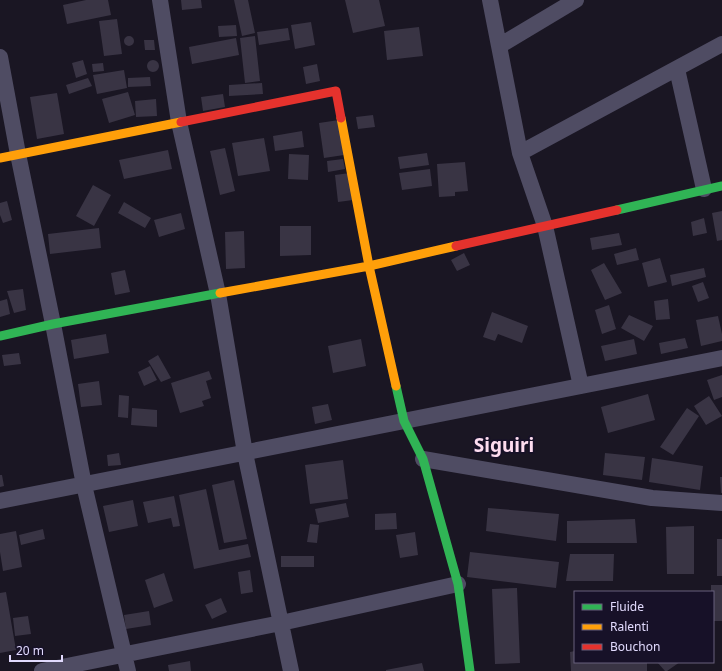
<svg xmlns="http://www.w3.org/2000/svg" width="722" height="671" font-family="'Noto Sans',sans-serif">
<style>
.building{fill:#393444}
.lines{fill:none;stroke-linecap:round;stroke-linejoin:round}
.street{stroke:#4f4c63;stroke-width:16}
.fast{stroke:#30b455;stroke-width:9}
.slow{stroke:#ff9f0a;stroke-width:9}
.jam{stroke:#e5322d;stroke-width:9}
.labels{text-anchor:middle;stroke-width:3.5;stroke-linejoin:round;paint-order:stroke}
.town-label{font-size:19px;font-weight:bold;fill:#fddcef;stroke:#171128}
</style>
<rect width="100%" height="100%" fill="#1a1623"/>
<!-- building -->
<path class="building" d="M86,0H108L111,15L67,24L63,5Z
M181,0H201L202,8L182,10Z
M234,0H248L255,33L242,36Z
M345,0H379L385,26L353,33Z
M117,19L122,54L104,56L99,21Z
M311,22L315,45L295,49L291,25Z
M236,25L237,36L219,37L218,26Z
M419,27L423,56L387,60L384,31Z
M288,28L290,40L259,45L257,32Z
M124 41a5 5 0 1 1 10 0a5 5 0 1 1-10 0Z
M255,36L260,81L245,83L240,38Z
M236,38L239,55L192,64L189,47Z
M144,40H154L155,50H145Z
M147 66a6 6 0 1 1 12 0a6 6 0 1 1-12 0Z
M83,60L87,74L76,78L72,63Z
M103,63L104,71L93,72L92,64Z
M317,64L320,81L306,84L303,67Z
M124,70L127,88L97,94L93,75Z
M150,77L151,86L128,87V78Z
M88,78L92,86L69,94L66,85Z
M262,83L263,94L229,96V85Z
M128,92L135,115L109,123L102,99Z
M57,93L64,134L37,139L30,97Z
M223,94L225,107L203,111L201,97Z
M156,99L157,116L136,117L135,101Z
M373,115L375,127L358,129L356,117Z
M339,120L344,155L324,158L319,123Z
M302,131L304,147L275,151L273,136Z
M264,138L270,171L238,176L232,143Z
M225,148L235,191L220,195L210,151Z
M168,150L172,169L124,179L119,160Z
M427,153L429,165L400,169L398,157Z
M289,154L309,155L308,180L288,179Z
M343,159L345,169L328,172L327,161Z
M465,162L468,191L455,192V196L439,197L437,164Z
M430,169L432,186L402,190L399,173Z
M350,173L353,200L338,202L335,175Z
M93,185L111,195L94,226L76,216Z
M7,201L12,220L3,223L0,215V203Z
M124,202L151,218L145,228L118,213Z
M722,211V240L717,241L712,213Z
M181,213L185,229L159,237L154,220Z
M704,218L707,233L693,236L691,222Z
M280,226H311V255L280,256Z
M99,228L101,248L50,254L48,234Z
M244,231L245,268L226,269L225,232Z
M619,233L622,245L592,250L590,238Z
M636,248L639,260L617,265L614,254Z
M464,253L470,265L457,271L451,260Z
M660,258L667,282L648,287L642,263Z
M604,263L622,293L605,300L591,270Z
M704,268L706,277L672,286L670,275Z
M125,270L130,292L115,295L111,273Z
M703,282L709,298L698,302L692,286Z
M23,289L26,310L14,313L7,291Z
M7,299L10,314L0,317V301Z
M668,299L670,319L656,320L654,301Z
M609,305L616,329L602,334L595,310Z
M492,312L528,326L522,343L498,334L495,341L483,337Z
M629,315L653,326L644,341L621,328Z
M718,316L722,334V341L701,346L696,320Z
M106,334L109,353L74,359L71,340Z
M685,338L688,348L661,354L659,343Z
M361,339L366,366L333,373L328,346Z
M634,339L637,354L605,361L601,346Z
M19,353L21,364L4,366L2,355Z
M158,355L171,378L161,382L148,361Z
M150,366L157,380L144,386L138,372Z
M209,371L212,379L206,381L211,398L202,401L204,406L180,413L171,383Z
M722,375V397L714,400L707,380Z
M99,381L102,405L81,407L78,384Z
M648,394L655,420L608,433L601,407Z
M119,395L129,396L128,418L118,417Z
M709,396L722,416L706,425L694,406Z
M328,404L332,420L315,424L312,407Z
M132,408L157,410V427L131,425Z
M687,408L699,416L673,455L660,447Z
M119,453L121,465L108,466L107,455Z
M605,453L645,457L642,480L603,475Z
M652,458L703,466L700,490L649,482Z
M343,460L348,499L310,504L305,465Z
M0,475H2L4,486L0,487Z
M720,477H722V493H721Z
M234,480L247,539L224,543L212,485Z
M206,489L219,550L248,544L251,557L194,569L179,495Z
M174,496L180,526L173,527L171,518L148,523L143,502Z
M133,500L138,526L109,532L103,506Z
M346,503L349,517L318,523L315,509Z
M488,508L559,514L556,541L486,531Z
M396,513L397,529L375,530V514Z
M635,519L637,543H567V521Z
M310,524L319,525L317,543L307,542Z
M694,526V574H667L666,527Z
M43,529L45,539L21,545L19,535Z
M16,531L22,567L3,571L0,552V534Z
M415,532L418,555L400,558L396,535Z
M717,539H722V576H717Z
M470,552L559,562L556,588L467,577Z
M570,554H614L613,581H566Z
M281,556H314V567H281Z
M250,570L253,592L241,594L238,572Z
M164,573L173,601L154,608L145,580Z
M711,585H722V621H713V592H711Z
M517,588L520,663L495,664L492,589Z
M6,592L16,650L0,653V593Z
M221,598L227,612L212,619L205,605Z
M149,611L151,625L126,629L124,615Z
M28,616L31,634L15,636L13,618Z
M575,651V662H647V671H571L570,652Z
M190,661L191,671H169L168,665Z
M657,662H680L667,671H665Z
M422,663L424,671H386V670Z"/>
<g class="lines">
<!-- street -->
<path class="street" d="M160,0L179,122L218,294L245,453L291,671
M490,0L520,153L545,226L581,386
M499,46L576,0
M0,57L18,154L53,324L84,485L128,671
M677,69L704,189
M520,153L722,44
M423,459L652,498L722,503
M0,501L722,358
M42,671L281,623L458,584"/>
<!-- fast -->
<path class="fast" d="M617,210L722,186
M0,336L53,324L220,293
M396,386L404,421L423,459L458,584L470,671"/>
<!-- slow -->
<path class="slow" d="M341,118L369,266L396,386
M0,158L181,122
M220,293L369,266L456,246"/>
<!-- jam -->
<path class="jam" d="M181,122L336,91L341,118
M456,246L617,210"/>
</g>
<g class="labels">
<!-- town labels -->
<g class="town-label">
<text x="504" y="452">Siguiri</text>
</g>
</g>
<!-- legend -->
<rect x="574" y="591" width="140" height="72" fill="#171128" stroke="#68617d"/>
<rect x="582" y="604" width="20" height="6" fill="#30b455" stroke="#68617d"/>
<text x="610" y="611" font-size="12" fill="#e1dafd">Fluide</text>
<rect x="582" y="624" width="20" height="6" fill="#ff9f0a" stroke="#68617d"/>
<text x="610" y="631" font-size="12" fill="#e1dafd">Ralenti</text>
<rect x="582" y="644" width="20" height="6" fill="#e5322d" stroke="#68617d"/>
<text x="610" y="651" font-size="12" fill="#e1dafd">Bouchon</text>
<!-- scale -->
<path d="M10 655v6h52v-6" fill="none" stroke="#e1dafd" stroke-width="2"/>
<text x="16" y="655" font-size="12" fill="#e1dafd" stroke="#171128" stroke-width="3" paint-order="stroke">20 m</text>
</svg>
